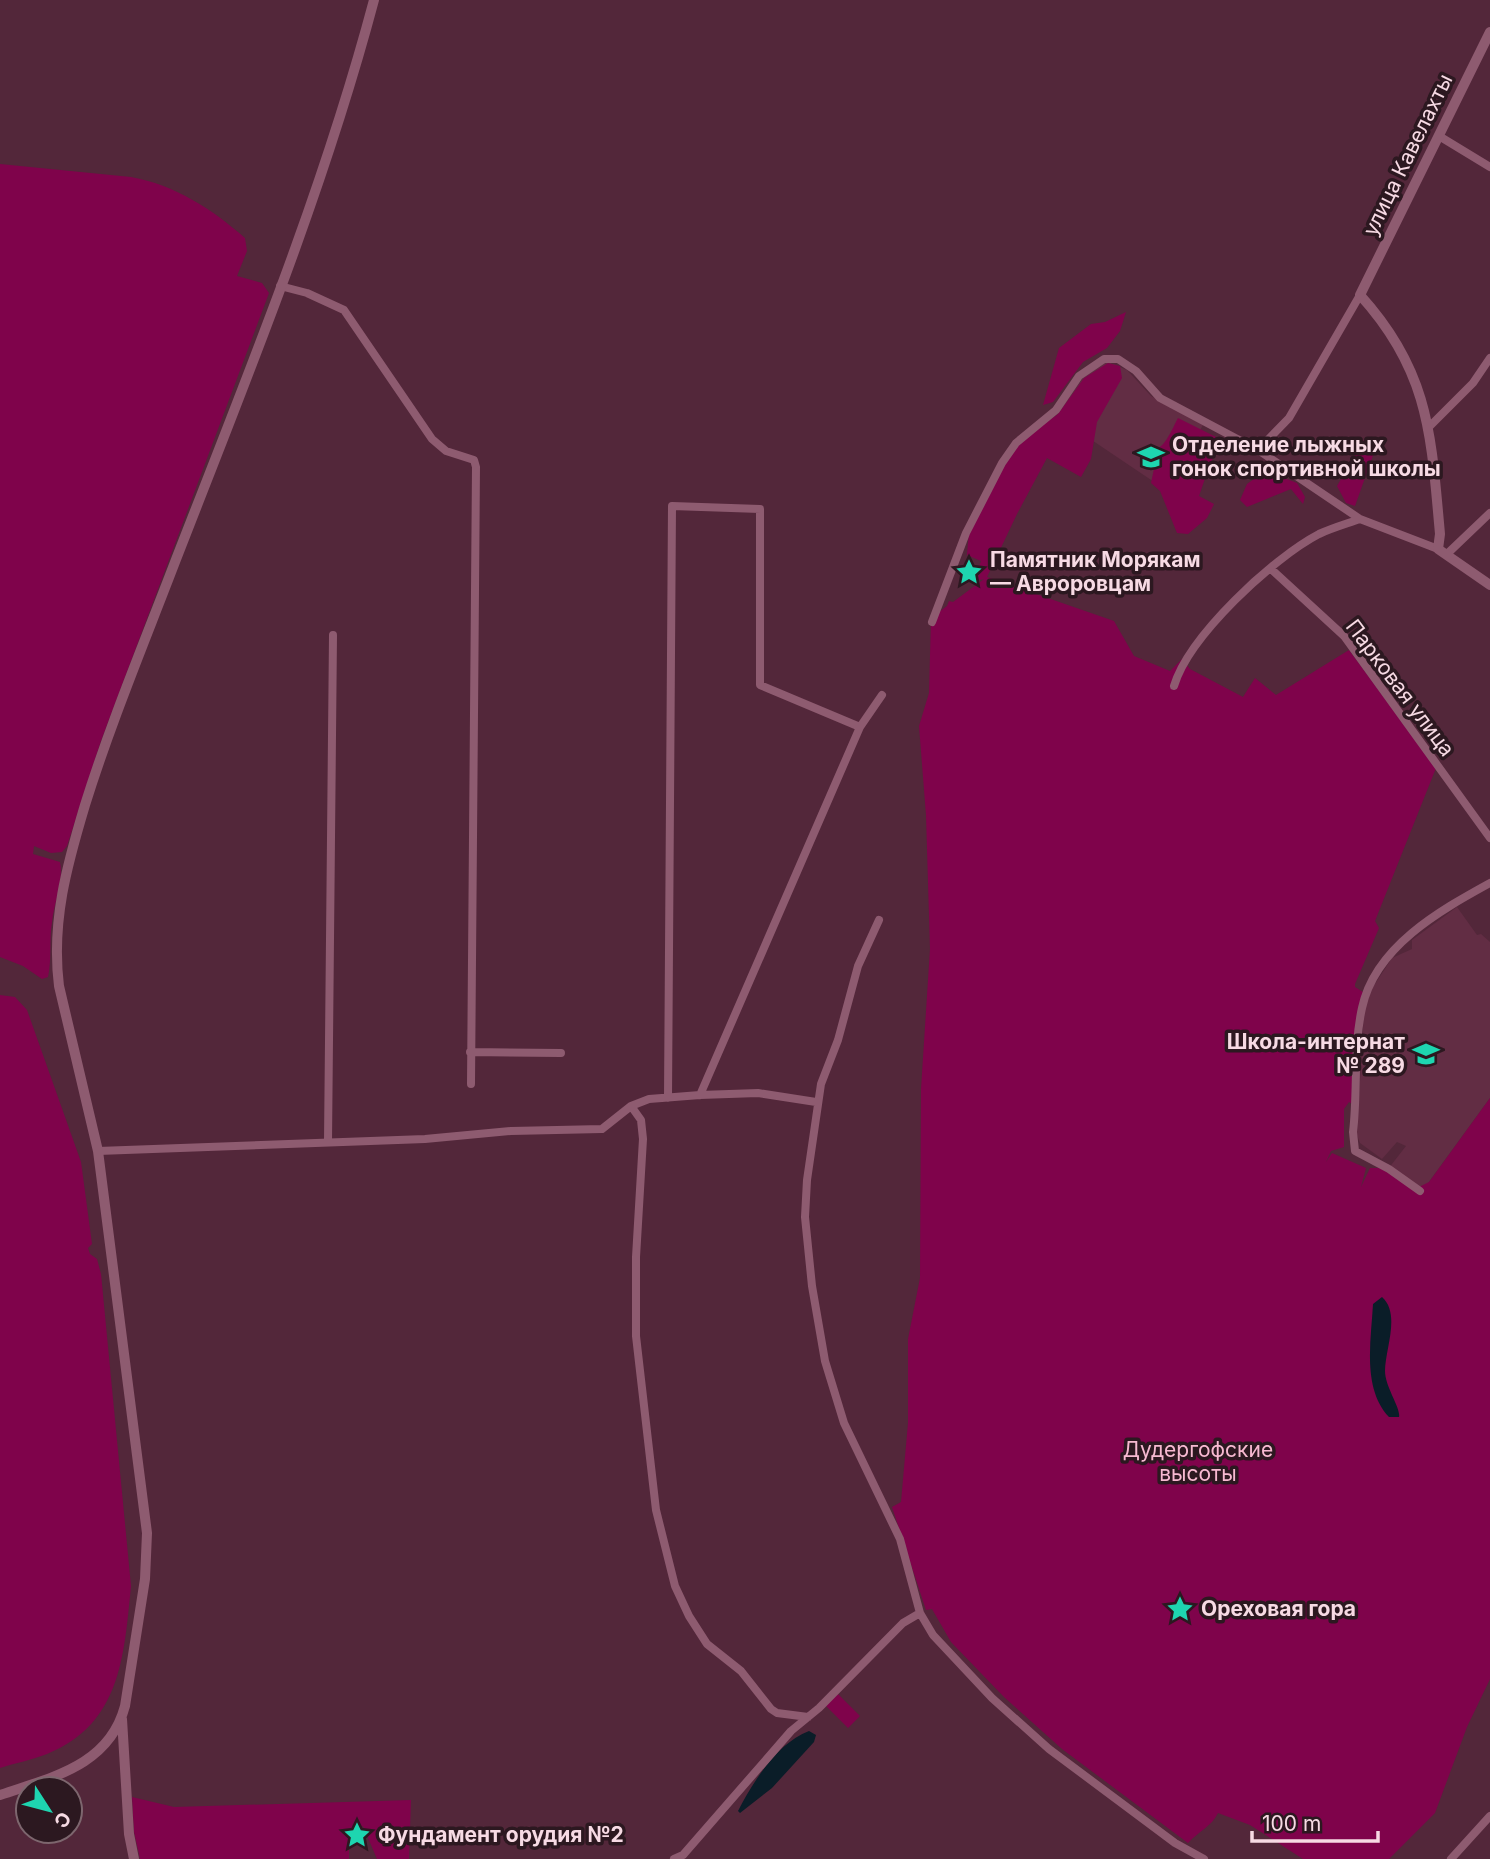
<svg xmlns="http://www.w3.org/2000/svg" width="1490" height="1859" font-family="Inter,sans-serif">
<style>
.built{fill:#622d44}
.green{fill:#7f034b}
.water{fill:#0a1d28}
.lines{fill:none;stroke-linecap:round;stroke-linejoin:round}
.street{stroke:#8e5b70;stroke-width:8}
.secondary{stroke:#8e5b70;stroke-width:10}
.labels{text-anchor:middle;stroke-width:7;stroke-linejoin:round;paint-order:stroke}
.street-label{font-size:21px;fill:#f7dae4;stroke:#2c1820}
.poi-label{font-size:21px;font-weight:bold;fill:#f7dae4;stroke:#2c1820;text-anchor:start}
.park-label{font-size:21px;fill:#f7b9d1;stroke:#2c1820}
</style>
<rect width="100%" height="100%" fill="#53273a"/>
<!-- built -->
<path class="built" d="M1108,362L1127,370L1151,396L1203,425L1166,490L1056,416L1086,374L1096,365Z
M1457,907L1477,935L1481,934L1490,942V1098L1418,1197L1385,1173L1406,1146L1397,1142L1382,1159L1360,1143L1357,1135L1364,1010L1371,990L1392,958L1412,949V940Z"/>
<!-- green -->
<path class="green" d="M0,164L131,177C175,185 212,209 245,238L247,251L237,276L262,283L269,293L101,741L67,846L62,852L51,853L34,846L33,854L60,862C64,881 54,903 52,922C49,940 52,959 48,977L42,979L23,966L0,957Z
M1126,312L1120,331L1107,348L1083,362L1053,402L1043,405L1059,348L1091,324L1105,322Z
M1108,363L1120,366L1122,378L1097,422L1091,459L1081,477L1047,458L1017,514L987,577L1114,621L1134,656L1170,671L1182,659L1190,669L1243,697L1255,678L1276,695L1349,650L1436,768L1375,921L1379,928L1355,984V987L1363,992L1355,1106L1349,1102L1344,1109V1147L1331,1151L1326,1162L1332,1153L1366,1168L1361,1187L1370,1168H1379L1397,1177L1413,1190L1429,1182L1490,1098V1679L1467,1727L1435,1813L1389,1859H1303L1250,1825L1218,1813C1212,1826 1198,1832 1188,1843L1062,1749L1004,1697L951,1642L932,1609L926,1610L892,1507L901,1502L908,1423V1339L920,1278L921,1089L930,949L926,815L919,726L929,693L931,618L947,606L949,601L953,602L984,579L973,582L981,561L967,555L969,530L1016,444L1058,414L1084,378Z
M1178,418L1222,440L1210,464L1199,496L1214,504L1207,518L1188,534L1177,533L1160,491L1151,483L1155,464L1142,458V453C1163,454 1169,435 1178,418Z
M1375,439L1377,444L1355,506L1346,503L1337,486L1364,440Z
M1269,472L1297,483L1305,497L1303,504L1291,489L1247,507L1240,500L1247,484L1262,473Z
M0,995L15,997L27,1010L81,1162L92,1244L88,1248L90,1254L97,1259L101,1274L131,1586C124,1656 121,1724 47,1754C32,1760 15,1763 0,1768Z
M838,1694L860,1716L848,1728L826,1706Z
M132,1797L174,1807L411,1800L409,1859H377L363,1826L349,1835V1859H140L134,1832Z"/>
<!-- water -->
<path class="water" d="M1382,1297C1401,1314 1385,1349 1385,1371C1385,1387 1401,1408 1399,1417H1389C1362,1388 1371,1341 1373,1304Z
M809,1731L816,1735L814,1742L772,1788L740,1813L738,1811C753,1782 777,1743 809,1731Z"/>
<g class="lines">
<!-- street -->
<path class="street" d="M1439,136L1490,167
M280,286L307,293L344,310L432,439L446,451L474,460L476,467L471,1084
M1428,428L1473,383L1490,358
M1258,450L1289,418L1360,295
M1447,554L1490,513
M1271,569L1344,636L1490,838
M932,622L966,533L1002,463L1016,443L1056,410L1079,376L1104,359H1118L1136,371L1160,398L1258,450L1360,519L1438,549
M1174,686C1189,636 1273,558 1319,534C1332,528 1346,524 1360,519
M860,727L882,695
M879,920L858,966L838,1040L821,1084L807,1180L805,1217L812,1286L825,1361L844,1423L900,1539L920,1613L933,1635L992,1698L1049,1749L1175,1843L1204,1859
M470,1052L561,1053
M668,1098L672,506L760,509V685L860,727L700,1095
M631,1106L641,1120L643,1139L636,1257V1336L656,1510L675,1586L689,1616L707,1644L741,1671L771,1709L777,1713L808,1717
M328,1142L333,635
M98,1151L425,1139L511,1131L602,1129L631,1106L649,1099L700,1095L758,1093L816,1102
M1420,1191L1389,1169L1355,1151L1353,1132C1358,1091 1353,1048 1362,1008C1375,947 1439,911 1490,883
M674,1859L683,1855L791,1731L819,1708L903,1623L920,1613
M1451,1859L1490,1816"/>
<!-- secondary -->
<path class="secondary" d="M1490,32L1360,295C1430,372 1431,436 1440,534L1438,549L1490,585
M122,1719L129,1834L134,1859
M0,1795C52,1777 109,1766 125,1706L145,1579L147,1533L98,1151L59,986C51,922 67,865 85,805C111,722 144,643 175,562C247,377 323,192 374,0"/>
</g>
<!-- icons -->
<defs>
<symbol id="school-bare" viewBox="-9 -9 18 18"><path d="M0-5L7-2L0 1L-7-2ZM-4 1L0 2.5L4 1V4Q0 6-4 4Z" fill="#1ed5b0" stroke="#2c1820" stroke-width="2.5" paint-order="stroke"/></symbol>
<symbol id="sight-bare" viewBox="-9 -9 18 18"><path d="M0-6L1.8-2.2L6-1.7L2.9 1.2L3.7 5.4L0 3.3L-3.7 5.4L-2.9 1.2L-6-1.7L-1.8-2.2Z" fill="#1ed5b0" stroke="#2c1820" stroke-width="2.5" paint-order="stroke"/></symbol>
</defs>
<g fill-rule="evenodd">
<use href="#school-bare" x="1132" y="438" width="38" height="38"/>
<use href="#sight-bare" x="950" y="553" width="38" height="38"/>
<use href="#school-bare" x="1407" y="1035" width="38" height="38"/>
<use href="#sight-bare" x="1161" y="1590" width="38" height="38"/>
<use href="#sight-bare" x="338" y="1816" width="38" height="38"/>
</g>
<g class="labels">
<!-- street labels -->
<g class="street-label">
<text transform="translate(1408 155) rotate(-64)" y="7">улица Кавелахты</text>
<text transform="translate(1400 688) rotate(53)" y="7">Парковая улица</text>
</g>
<!-- poi labels -->
<g class="poi-label">
<text x="1172" y="452">Отделение лыжных<tspan x="1172" dy="24">гонок спортивной школы</tspan></text>
<text x="990" y="567">Памятник Морякам<tspan x="990" dy="24">— Авроровцам</tspan></text>
<text x="1405" y="1049" text-anchor="end">Школа-интернат<tspan x="1405" dy="24">№ 289</tspan></text>
<text x="1201" y="1616">Ореховая гора</text>
<text x="378" y="1842">Фундамент орудия №2</text>
</g>
<!-- park labels -->
<g class="park-label">
<text x="1198" y="1457">Дудергофские<tspan x="1198" dy="24">высоты</tspan></text>
</g>
</g>
<!-- north arrow -->
<g transform="translate(49 1810) rotate(126)"><circle r="33" fill="#2c1820" stroke="#7d666e" stroke-width="2"/>
<path d="M0-5L12 26L0 18L-12 26Z" fill="#1ed5b0"/>
<text y="-10" font-size="19" font-weight="bold" text-anchor="middle" fill="#f7dae4">С</text>
</g>
<!-- scale -->
<path d="M1252 1831v10h126v-10" fill="none" stroke="#f7dae4" stroke-width="3.5"/>
<text x="1262" y="1831" font-size="21" fill="#f7dae4" stroke="#2c1820" stroke-width="5" paint-order="stroke">100 m</text>
</svg>
